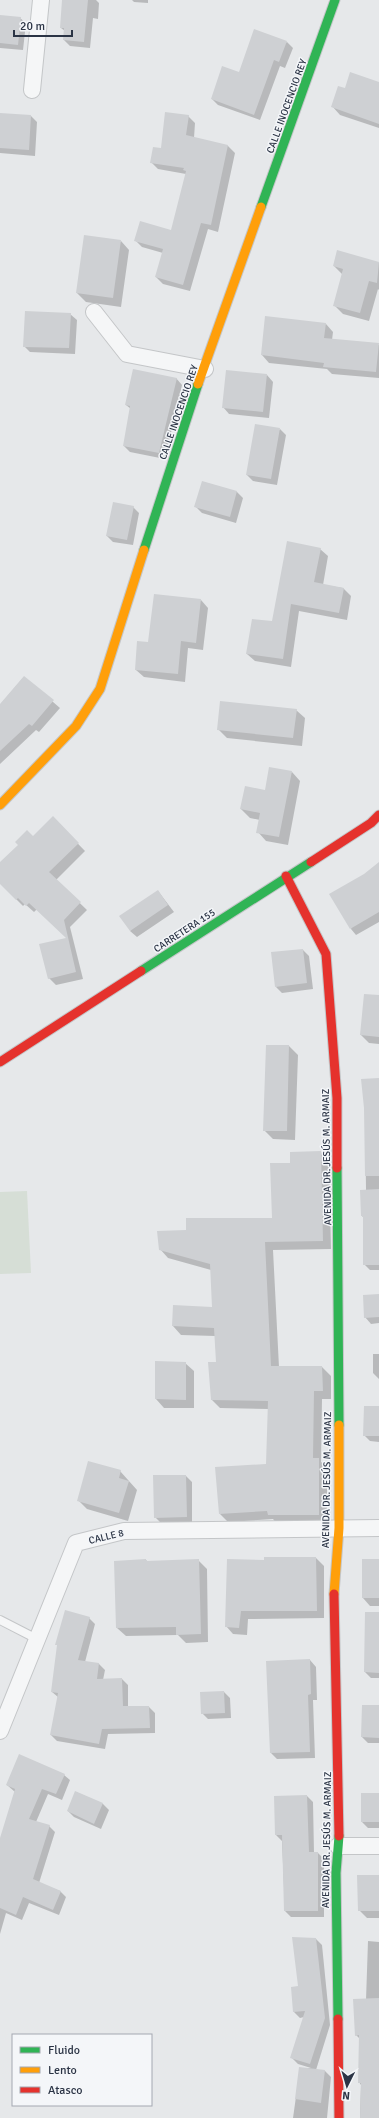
<svg xmlns="http://www.w3.org/2000/svg" width="379" height="2118" font-family="Signika,sans-serif">
<style>
.green{fill:#d6ded6}
.shadow{fill:#0003}
.building{fill:#ced0d3}
.lines{fill:none;stroke-linecap:round;stroke-linejoin:round}
.lane-casing{stroke:#c4c6c8;stroke-width:10}
.street-casing{stroke:#c4c6c8;stroke-width:18}
.fast-casing{stroke:#c4c6c8;stroke-width:11}
.slow-casing{stroke:#c4c6c8;stroke-width:11}
.jam-casing{stroke:#c4c6c8;stroke-width:11}
.lane{stroke:#f5f6f7;stroke-width:8}
.street{stroke:#f5f6f7;stroke-width:16}
.fast{stroke:#30b455;stroke-width:9}
.slow{stroke:#ff9f0a;stroke-width:9}
.jam{stroke:#e5322d;stroke-width:9}
.labels{text-anchor:middle;stroke-width:3;stroke-linejoin:round;paint-order:stroke}
.street-label{font-size:10px;fill:#2b3445;stroke:#f4f6f9}
</style>
<rect width="100%" height="100%" fill="#e6e8ea"/>
<!-- green -->
<path class="green" d="M27,1191L31,1273L0,1274V1192Z"/>
<!-- shadow -->
<path class="shadow" d="M63,0H96L99,3L98,19L93,18L90,48L70,46L64,40L65,31L61,28Z
M132,0H148V3L134,2Z
M0,16L20,18L26,23L23,50L0,48Z
M287,42L293,48L285,68L280,66L260,120L218,105L212,99L239,73Z
M379,83V128L340,115L332,106L345,89Z
M0,114L31,116L37,122L35,156L0,153Z
M188,116L195,123L194,138L228,146L235,153L218,232L208,229L190,291L163,284L156,277L163,253L142,247L135,240L172,231L186,174L158,169L151,162Z
M121,241L129,250L121,307L86,302L77,293Z
M338,252L379,263V290L378,289L369,321L343,314L335,306L343,275L334,266Z
M70,314L77,320L75,354L30,352L24,346Z
M326,324L333,332L332,340L379,345V378L332,374L327,369L269,363L262,355Z
M267,375L273,382L269,418L229,414L223,407Z
M176,378L182,385L165,459L130,452L124,446L131,409L126,405Z
M280,429L286,435L277,485L253,481L247,475Z
M203,482L237,492L243,498L236,523L202,513L195,506Z
M133,507L139,513L133,545L113,542L107,536Z
M320,549L328,556L323,585L343,588L351,596L347,620L299,611L291,667L255,661L247,654L272,623Z
M201,600L208,608L203,650L188,648L185,682L144,677L136,670L149,643Z
M24,677L60,708L39,732L36,730L0,764V705Z
M296,710L305,718L302,746L227,738L218,729Z
M292,772L300,781L288,845L266,841L258,832L260,820L250,818L241,809Z
M53,818L85,851L56,880L87,910L70,927L83,979L56,985L49,978L68,938L37,909L34,912L25,904L23,906L0,883V863L33,837Z
M379,864V922L356,935L351,929L365,875Z
M158,891L174,912L137,937L130,931Z
M303,950L309,956L313,989L282,993L276,987Z
M379,996V1044L369,1043L361,1035Z
M267,1046H289L298,1055L295,1140L273,1139L264,1130Z
M379,1079V1270H370L364,1264V1218L362,1216L361,1191L366,1190L365,1108Z
M321,1152L329,1161L331,1249L273,1250L279,1367H322L331,1376V1399H322L321,1462L327,1467V1523L277,1524L273,1519L228,1522L220,1514L267,1465L269,1409L220,1408L212,1400L217,1363L215,1336L181,1335L173,1326L213,1308L211,1270L168,1258L160,1249L187,1231L273,1219L291,1164Z
M379,1295V1323L371,1324L365,1317Z
M373,1354H379V1379L373,1373Z
M185,1363L194,1371V1408H164L156,1399Z
M379,1407V1442L370,1441L364,1435Z
M120,1471L137,1490L128,1521L87,1509L78,1500Z
M186,1476L192,1482V1523H161L155,1517Z
M265,1558H316L324,1566V1618L248,1619L247,1635L233,1634L226,1626L265,1561Z
M146,1560L148,1562L198,1560L207,1569L208,1642L186,1643L178,1635L126,1636L117,1628Z
M363,1560H379V1606H370L363,1598Z
M89,1618L95,1624L85,1662L99,1664L105,1670L103,1680L122,1679L128,1685V1707H149L155,1713V1733L108,1734L105,1749L57,1741L51,1735L58,1697L52,1692Z
M379,1635V1678H371L365,1672Z
M310,1660L316,1667L317,1700H313L315,1758L277,1759L271,1753Z
M224,1692L230,1698L231,1718L208,1719L202,1713Z
M379,1706V1743H368L362,1737Z
M64,1775L70,1780L62,1800L48,1794L36,1822L49,1826L55,1832L39,1883L60,1891L66,1897L59,1915L29,1903L22,1920L6,1913L0,1934V1841L15,1792L7,1785Z
M76,1792L103,1804L109,1810L101,1829L74,1817L68,1811Z
M379,1794V1828H368L362,1822Z
M307,1796L313,1802L314,1853H318L324,1859V1917H291L285,1911L282,1841L276,1835Z
M379,1876V1918H367L359,1910Z
M316,1939L322,1945L330,2025L316,2070L325,2071L331,2077L327,2118H293L300,2068H311L298,2064L292,2058L304,2017L300,2018L294,2012L299,1987Z
M368,1941L379,1942V2118H360L361,2085L359,2082L360,2039L356,2035L366,2000Z"/>
<!-- building -->
<path class="building" d="M62,0H88L84,42L63,40L64,28H60Z
M0,15L21,17L18,45L0,43Z
M254,29L287,41L279,62L274,60L254,115L211,99L222,66L239,72Z
M350,72L379,82V124L331,107L338,86L345,88Z
M165,112L189,115L186,135L228,145L211,225L201,223L183,285L155,277L163,249L134,241L140,221L171,230L186,171L183,170L184,168L150,163L153,147L161,148Z
M0,113L31,115L29,150L0,148Z
M84,235L121,240L113,298L76,293Z
M337,250L379,262L377,283L369,281L360,313L333,306L343,269L333,266Z
M25,311L71,313L69,348L23,347Z
M265,316L326,323L324,338L379,343L376,372L323,367L324,363L261,355Z
M133,369L177,378L159,453L123,446L130,406L125,405Z
M226,370L267,374L263,412L222,408Z
M255,424L280,428L271,479L246,475Z
M202,481L237,491L230,517L194,507Z
M113,502L134,506L127,540L106,536Z
M287,541L321,548L314,582L344,588L339,613L291,604L283,659L246,654L252,619L272,621Z
M154,594L201,599L196,643L181,641L178,674L135,670L137,641L148,642Z
M24,676L54,700L32,726L29,724L0,751V704Z
M220,701L297,709L293,738L217,730Z
M269,767L292,771L279,837L256,833L260,813L240,809L245,786L265,790Z
M53,816L79,843L49,872L81,902L64,920L76,972L48,979L39,944L66,938L29,903L26,906L18,898L16,900L0,884V862L18,845L15,842L27,830L33,836Z
M379,862V912L350,929L329,894L364,874Z
M158,890L168,905L130,931L119,916Z
M303,949L307,983L275,987L271,952Z
M364,994L379,995V1037L360,1035Z
M266,1045H289L287,1131H263Z
M379,1078V1176H365L364,1108L361,1079Z
M321,1151L323,1241L265,1242L271,1366H322L323,1391H314L313,1458H319V1515H268L267,1511L219,1514L215,1467L266,1464L268,1401L211,1400L208,1362H216L214,1328L172,1326L173,1305L212,1307L210,1264L159,1250L157,1231L186,1230V1218H272L270,1163H290V1152Z
M379,1189V1265H363V1216H361L360,1190Z
M379,1294V1317L364,1318L363,1295Z
M155,1361L186,1362V1400L155,1399Z
M364,1406H379V1436H363Z
M88,1461L121,1470L119,1478L129,1481L119,1513L77,1501Z
M153,1475H186L187,1517L154,1518Z
M264,1557H316L317,1611H241L239,1628L225,1627L227,1559L264,1560Z
M146,1559V1561L199,1559L201,1634L176,1635V1627L116,1628L114,1561Z
M362,1559H379V1598H362Z
M65,1610L90,1617L78,1660L99,1663L97,1679L122,1678L123,1706H149L150,1728L102,1729L99,1744L50,1735L58,1693L51,1692L57,1645H55Z
M365,1612H379V1673L364,1672Z
M310,1659L311,1694L308,1695L310,1752L270,1753L266,1661Z
M224,1691L225,1713L201,1714L200,1692Z
M362,1705H379V1738L361,1737Z
M19,1754L65,1774L56,1794L42,1789L29,1819L50,1825L33,1879L61,1891L53,1910L23,1897L16,1915L0,1908V1838L15,1789L6,1785Z
M75,1791L103,1803L94,1824L67,1811Z
M361,1793H379V1822H361Z
M307,1795L309,1852H318V1911H284L282,1835H275L274,1796Z
M357,1875H379V1911H358Z
M292,1937L316,1938L325,2018L310,2064L290,2058L305,2011L293,2012L291,1987L298,1986Z
M379,1998V2118H360L361,2083H358L359,2035L355,2036L353,1999Z
M299,2067L325,2070L321,2103L295,2099Z"/>
<g class="lines">
<defs>
<path id="lane" d="M0,1620L37,1639"/>
<path id="street" d="M32,90L41,0
M94,312L127,354L205,369
M0,1731L76,1543L124,1531L379,1528
M338,1846H379"/>
<path id="fast" d="M261,207L335,0
M144,550L198,384
M141,971L311,862
M337,1168L339,1425
M338,2019L336,1873L339,1836"/>
<path id="slow" d="M198,384L261,207
M0,805L76,726L100,689L144,550
M334,1594L339,1528V1425"/>
<path id="jam" d="M311,862L371,823L379,815
M286,876L326,954L337,1098V1168
M0,1062L141,971
M334,1594L339,1836
M338,2019L339,2118"/>
</defs>
<!-- lane casing -->
<use href="#lane" class="lane-casing"/>
<!-- street casing -->
<use href="#street" class="street-casing"/>
<!-- fast casing -->
<use href="#fast" class="fast-casing"/>
<!-- slow casing -->
<use href="#slow" class="slow-casing"/>
<!-- jam casing -->
<use href="#jam" class="jam-casing"/>
<!-- lane -->
<use href="#lane" class="lane"/>
<!-- street -->
<use href="#street" class="street"/>
<!-- fast -->
<use href="#fast" class="fast"/>
<!-- slow -->
<use href="#slow" class="slow"/>
<!-- jam -->
<use href="#jam" class="jam"/>
</g>
<g class="labels">
<!-- street labels -->
<g class="street-label">
<text transform="translate(286 106) rotate(-70)" y="4">CALLE INOCENCIO REY</text>
<text transform="translate(178 412) rotate(-71)" y="4">CALLE INOCENCIO REY</text>
<text transform="translate(184 930) rotate(-33)" y="4">CARRETERA 155</text>
<text transform="translate(326 1157) rotate(-91)" y="4">AVENIDA DR. JESÚS M. ARMAIZ</text>
<text transform="translate(326 1480) rotate(-89)" y="4">AVENIDA DR. JESÚS M. ARMAIZ</text>
<text transform="translate(106 1536) rotate(-13)" y="4">CALLE 8</text>
<text transform="translate(326 1840) rotate(-89)" y="4">AVENIDA DR. JESÚS M. ARMAIZ</text>
</g>
</g>
<!-- legend -->
<rect x="12" y="2034" width="140" height="72" fill="#f4f6f9" stroke="#a4a8b1"/>
<rect x="20" y="2047" width="20" height="6" fill="#30b455" stroke="#a4a8b1"/>
<text x="48" y="2054" font-size="12" fill="#2b3445">Fluido</text>
<rect x="20" y="2067" width="20" height="6" fill="#ff9f0a" stroke="#a4a8b1"/>
<text x="48" y="2074" font-size="12" fill="#2b3445">Lento</text>
<rect x="20" y="2087" width="20" height="6" fill="#e5322d" stroke="#a4a8b1"/>
<text x="48" y="2094" font-size="12" fill="#2b3445">Atasco</text>
<!-- north arrow -->
<g transform="translate(347 2086) rotate(185)" stroke="#f4f6f9" stroke-width="3" paint-order="stroke">
<path d="M0-3L7 15L0 10L-7 15Z" fill="#2b3445"/>
<text y="-6" font-size="11" font-weight="bold" text-anchor="middle" fill="#2b3445">N</text>
</g>
<!-- scale -->
<path d="M14 30v6h58v-6" fill="none" stroke="#2b3445" stroke-width="2"/>
<text x="20" y="30" font-size="12" fill="#2b3445" stroke="#f4f6f9" stroke-width="3" paint-order="stroke">20 m</text>
</svg>
